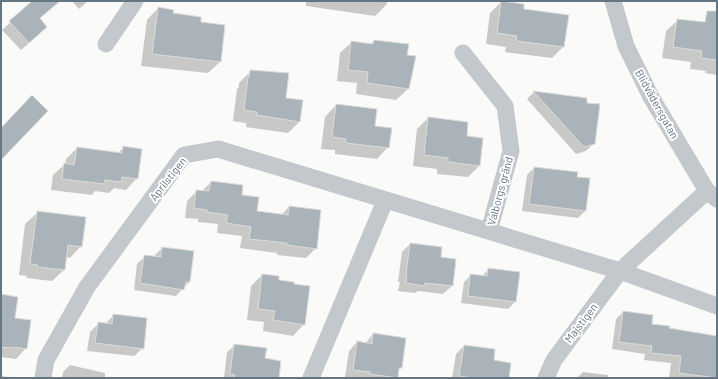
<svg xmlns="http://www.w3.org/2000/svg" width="718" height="379" font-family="Barlow,sans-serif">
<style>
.shadow{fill:#0003}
.building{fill:#aab3b9;stroke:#dcdcda}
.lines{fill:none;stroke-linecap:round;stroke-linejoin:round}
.street{stroke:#c3c8cc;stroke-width:17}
.labels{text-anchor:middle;stroke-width:4;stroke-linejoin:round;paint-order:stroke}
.street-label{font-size:11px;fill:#657683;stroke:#fff}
</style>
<rect width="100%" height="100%" fill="#fafaf8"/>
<!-- shadow -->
<path class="shadow" d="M29,1H60L39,19L38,35L21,50L2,30L31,3Z
M72,1H88L79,9Z
M306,1H387V4L375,16L306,6Z
M501,2L522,10L563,47L552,58L505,52L506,47L486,44L490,13Z
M158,8L172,14L200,23L220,62L208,73L141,66L147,20Z
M678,20L717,25V75L705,73L706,71L690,69L691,62L662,58L666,31Z
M374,41L406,56L408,89L396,100L356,94L357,83L337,81L340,53L352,42L371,44Z
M251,71L285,99L299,122L288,133L246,127V123L233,121L237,89L239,87V83Z
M534,92L586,99L594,143L586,151L576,154L527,99Z
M336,105L374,127L388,147L377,159L335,154V150L321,149L325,117Z
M428,118L466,137L479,166L468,177L437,174V169L413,166L417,129Z
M77,148L118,153L123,148L137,178L126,190L114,188L109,193L95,191L92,195L51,190L53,175L65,164L66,159Z
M534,168L576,178L589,179L585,211L578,218L522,211L527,175Z
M211,182L241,196L256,212L281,215L289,207L316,248L306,258L277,255V253L240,248L242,236L217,233L218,224L198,222V219L185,218L187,201L197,191L201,192Z
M37,213L81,246L70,258L65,257L64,270L52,281L26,278L27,276L19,275L25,224Z
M410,244L439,258L452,286L443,294L418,291L415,293L398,291L400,282H398L402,252Z
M162,248L189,282L176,296L134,290L137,264L145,256L155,258V255Z
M489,269L519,273L515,302L508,309L461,303L464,282L471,275L482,276Z
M262,275L278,281L304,324L293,336L263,331L264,322L247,320L251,286Z
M1,295L14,319L26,348L16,359L1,357Z
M623,312L651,325L668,329L717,337V378H669L671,363L644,360L645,354L612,349L616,319Z
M114,315L143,348L134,356L87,351L90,332L98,324H105Z
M373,334L401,368L398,371L397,377H345L349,351L357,342L365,344Z
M235,345L264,359L278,378H224L227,352Z
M464,346L493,361L508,378H452L456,354Z
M70,365L105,373V378H62L63,372Z
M583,372L608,375V378H577Z
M1,376L10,377V378H1Z"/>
<!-- building -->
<path class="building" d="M33,1H60L40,18L47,27L29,43L9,21L31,2Z
M501,1L524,4V9L569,15L564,47L516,41L517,36L497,33Z
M158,7L174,10L173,13L201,17V22L225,25L221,62L152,54Z
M707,11H717V60L701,58L702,51L673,47L677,19L705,22Z
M374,40L409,44L407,55L416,56L409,89L367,83L368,72L348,70L351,41L373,44Z
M250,70L289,73L286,98L303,100L300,122L257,115V112L244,110L248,77H249Z
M533,91L587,98V103L600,104L595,144L584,147Z
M32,95L48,111L1,160V128Z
M336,104L377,109L375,126L392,128L389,148L346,143V139L332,137Z
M428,117L468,122L467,136L483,138L480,166L448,162V158L424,155Z
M123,146L142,149L138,179L122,177L121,182L105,180L104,184L62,179L64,163L74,165L77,147L122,153Z
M534,167L578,172L577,177L590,178L586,211L529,204Z
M211,181L243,185L242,195L259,197L257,211L288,215L289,206L321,210L317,249L286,245L287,243L249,239L251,227L226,223L228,215L207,212V210L194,208L196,190L209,191Z
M37,211L86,217L82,247L68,245L65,270L37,267L38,265L30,264Z
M410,243L442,247L441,257L456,259L453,286L425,283L424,286L406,283L407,274H406Z
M162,247L194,251L190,282H186L184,290L140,283L144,255L161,257Z
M488,268L520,272L516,302L468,296L470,274L487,276Z
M262,274L279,276V280L294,282V284L310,286L305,325L273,320L275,311L258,309Z
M1,294L18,297L15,318L31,320L27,349L12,347L11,348L1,347Z
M623,311L653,315L652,324L670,326L669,328L717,336V378L679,373L681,356L651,353L652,346L619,342Z
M113,314L147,318L144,349L95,343L98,322L112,324Z
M373,333L406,338L402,368H399L398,378L370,374V372L353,370L357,341L372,344Z
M234,344L267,348L265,358L281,361L279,378H234L235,375L230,374Z
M464,345L495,349L494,360L511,363L509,378H474L459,376Z"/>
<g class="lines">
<!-- street -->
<path class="street" d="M613,1L626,46L651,97L707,191L717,199
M106,44L135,1
M463,53L505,106L511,151L489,231
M43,378L46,360L87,287L184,155L218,149L620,271L717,306
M311,378L385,201
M546,378L554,360L620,271L707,191"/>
</g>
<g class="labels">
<!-- street labels -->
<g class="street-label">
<text transform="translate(657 104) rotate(61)" y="4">Blidvädersgatan</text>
<text transform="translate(168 179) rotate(-52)" y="4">Aprilstigen</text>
<text transform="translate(500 191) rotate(-75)" y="4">Valborgs gränd</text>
<text transform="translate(581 323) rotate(-53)" y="4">Majstigen</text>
</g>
</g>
<!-- border -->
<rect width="718" height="379" fill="none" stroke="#657683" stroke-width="4"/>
</svg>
